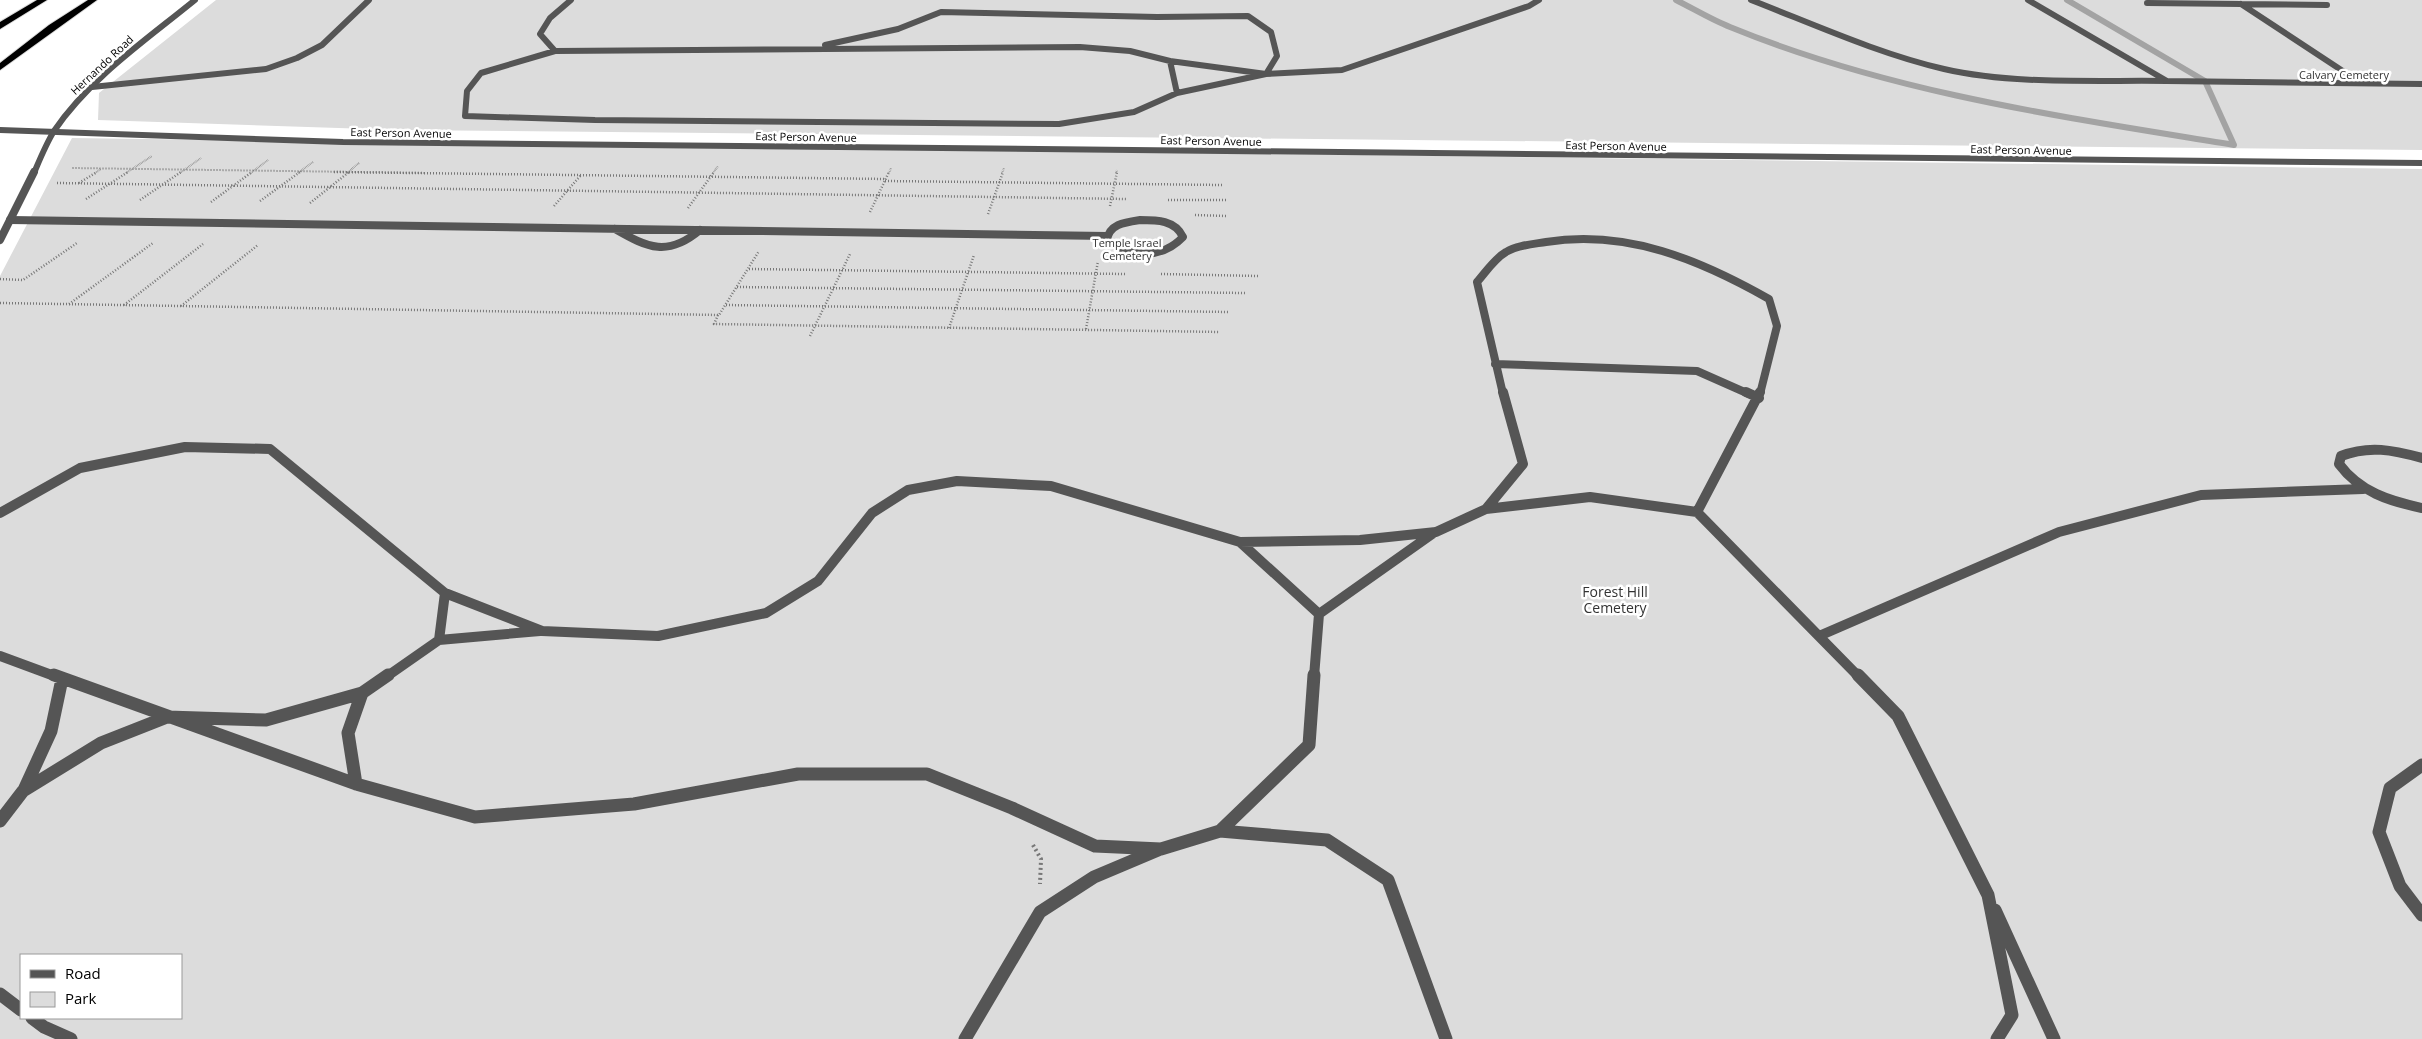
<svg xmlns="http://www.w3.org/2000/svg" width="2422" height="1039" font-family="'Open Sans',sans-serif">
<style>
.green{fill:#dcdcdc;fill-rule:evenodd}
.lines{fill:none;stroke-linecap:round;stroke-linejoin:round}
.stream{stroke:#a3a3a3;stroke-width:6}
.motorway-casing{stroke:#dbdbdb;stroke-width:2}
.path-far2{stroke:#777;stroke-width:2;stroke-dasharray:0.5 1;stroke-linecap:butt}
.path-far1{stroke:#777;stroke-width:2.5;stroke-dasharray:1 2;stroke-linecap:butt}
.path{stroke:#777;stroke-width:4;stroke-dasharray:2 3;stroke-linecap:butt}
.service-far3{stroke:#555;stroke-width:6}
.service-far2{stroke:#555;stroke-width:8}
.service-far1{stroke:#555;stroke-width:10}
.service{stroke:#555;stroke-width:13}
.minor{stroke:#555;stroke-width:6}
.tertiary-far1{stroke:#555;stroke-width:6}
.tertiary{stroke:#555;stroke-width:8}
.motorway{fill:#000;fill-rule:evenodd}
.labels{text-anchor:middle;stroke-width:5;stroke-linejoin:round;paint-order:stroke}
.far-street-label{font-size:11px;fill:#000;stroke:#fff}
.far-park-label{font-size:11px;fill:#333;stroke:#fff}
.park-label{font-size:14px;fill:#333;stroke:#fff}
</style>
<rect width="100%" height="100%" fill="#fff"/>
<!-- green -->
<path class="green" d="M216,0H2422V150L400,130L98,120L99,93Z
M72,138L2422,169V1039H0V276ZM21,955H181V1018H21Z"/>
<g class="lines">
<!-- stream -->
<path class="stream" d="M1676,0C1694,9 1712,20 1730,27C1891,93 2063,117 2234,145L2205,81L2067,0"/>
<defs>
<path id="motorway" d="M37,0H47L0,29V22Z
M88,0H97L0,70V63L49,25Z"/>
</defs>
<!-- motorway casing -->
<use href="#motorway" class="motorway-casing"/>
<!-- path-far2 -->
<path class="path-far2" d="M72,168L426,173
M95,173L101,169
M126,173L152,156
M180,173L201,158
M251,173L268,160
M298,173L313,162
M347,173L359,163
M713,173L718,166
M889,173L891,168
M1002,173L1004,168
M1116,173L1117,170"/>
<!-- path-far1 -->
<path class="path-far1" d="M334,172L886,179
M885,181L1222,185
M57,183L1126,199
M79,183L97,172
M86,199L128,172
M140,200L181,172
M1168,200H1226
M260,201L300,172
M211,202L252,172
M310,203L349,172
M554,206L581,175
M1110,206L1117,172
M688,208L714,172
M870,212L889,172
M988,214L1003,172
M1195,215L1226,216
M749,269L1125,274
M1161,274L1258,276
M0,279L23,280L77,243
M737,287L1245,293
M0,303L719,315L759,251
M69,304L153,243
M124,305L203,244
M726,305L1228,312
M181,306L258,245
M718,315L714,324L1220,332
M949,328L974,255
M1086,329L1098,261
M810,336L850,254"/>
<!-- path -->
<path class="path" d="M1033,845L1041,859L1040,884"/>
<!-- service-far3 -->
<path class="service-far3" d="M1751,0C1813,24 1879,54 1944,69C2013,85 2096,80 2167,81
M2028,0L2167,81L2422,84
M2147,3L2327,5
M2241,4L2361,83
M825,45L898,29L941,12L1157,17L1248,16L1271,32L1277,56L1266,74L1170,61
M1080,47L1130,51L1170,61L1177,93L1134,112L1059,124L595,120L465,116L467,91L481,73L555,51Z
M555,51L540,34L550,18L571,0
M92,87L266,69L297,58L322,45L369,0
M1177,93L1266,74L1342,70L1529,6L1539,0"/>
<!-- service-far2 -->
<path class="service-far2" d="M10,220L1107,236
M1140,220C1157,220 1175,220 1183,237C1162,259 1131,258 1107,241C1108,224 1126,222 1140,220Z
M615,229C648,248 668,257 700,230
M1495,364L1697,371L1749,394
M1503,394L1477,282C1486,272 1494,259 1506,252C1517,245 1534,244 1546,242C1627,229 1700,260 1769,299L1777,326L1760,394"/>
<!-- service-far1 -->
<path class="service-far1" d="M1746,392L1759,398
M2422,458C2393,450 2369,445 2341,456L2339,464C2360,492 2389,501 2422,508
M1486,509L1523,464L1503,392
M1697,512L1760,392
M0,513L80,468L185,447L270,449L445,593L542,631L658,636L766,613L818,581L872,513L908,490L957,481L1051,486L1240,542L1360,540L1436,532L1486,509L1590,497L1697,512L1859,677
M1240,542L1319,614
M1819,636L2059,532L2201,495L2363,489
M439,640L445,593
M0,656L57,677
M386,677L439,640L540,631
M1314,677L1319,614L1435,532"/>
<!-- service -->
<path class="service" d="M54,675L356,784L475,817L634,804L798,774H927L1012,808L1095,846L1161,849L1220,831L1327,840L1388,880L1446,1039
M1858,675L1898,716L1988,895L2012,1015L1997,1039
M2422,765L2390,788L2379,832L2400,886L2422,915
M356,784L348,733L362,693L388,675
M24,790L51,731L62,679
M0,821L23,791L101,743L167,717L266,720L362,693
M1220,831L1309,745L1314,675
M1995,910L2054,1039
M0,994L21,1010
M32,1018L44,1027L71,1039
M965,1039L1040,912L1094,877L1158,850"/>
<!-- minor -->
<path class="minor" d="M0,130L343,142L2422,163"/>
<!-- tertiary-far1 -->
<path class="tertiary-far1" d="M34,173C40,159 46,144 54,131C90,78 146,40 195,0"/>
<!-- tertiary -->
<path class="tertiary" d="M0,240L34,172"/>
<!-- motorway -->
<use href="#motorway" class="motorway"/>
</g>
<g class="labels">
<!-- far-street labels -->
<g class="far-street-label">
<text transform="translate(102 65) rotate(-43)" y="4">Hernando Road</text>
<text transform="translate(401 133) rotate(1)" y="4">East Person Avenue</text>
<text transform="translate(806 137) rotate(1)" y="4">East Person Avenue</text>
<text transform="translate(1211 141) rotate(1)" y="4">East Person Avenue</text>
<text transform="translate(1616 146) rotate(1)" y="4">East Person Avenue</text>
<text transform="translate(2021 150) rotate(1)" y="4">East Person Avenue</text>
</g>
<!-- far-park labels -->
<g class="far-park-label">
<text x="2344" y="79">Calvary Cemetery</text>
<text x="1127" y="247">Temple Israel<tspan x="1127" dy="13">Cemetery</tspan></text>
</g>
<!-- park labels -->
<g class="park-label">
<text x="1615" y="597">Forest Hill<tspan x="1615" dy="16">Cemetery</tspan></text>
</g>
</g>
<!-- legend -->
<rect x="20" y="954" width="162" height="65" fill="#ffffff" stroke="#999999"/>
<rect x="30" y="970" width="25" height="8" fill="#555555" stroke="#999999"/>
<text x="65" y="979" font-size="15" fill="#000000">Road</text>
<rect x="30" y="992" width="25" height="15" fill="#dcdcdc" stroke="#999999"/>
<text x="65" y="1004" font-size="15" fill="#000000">Park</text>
</svg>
